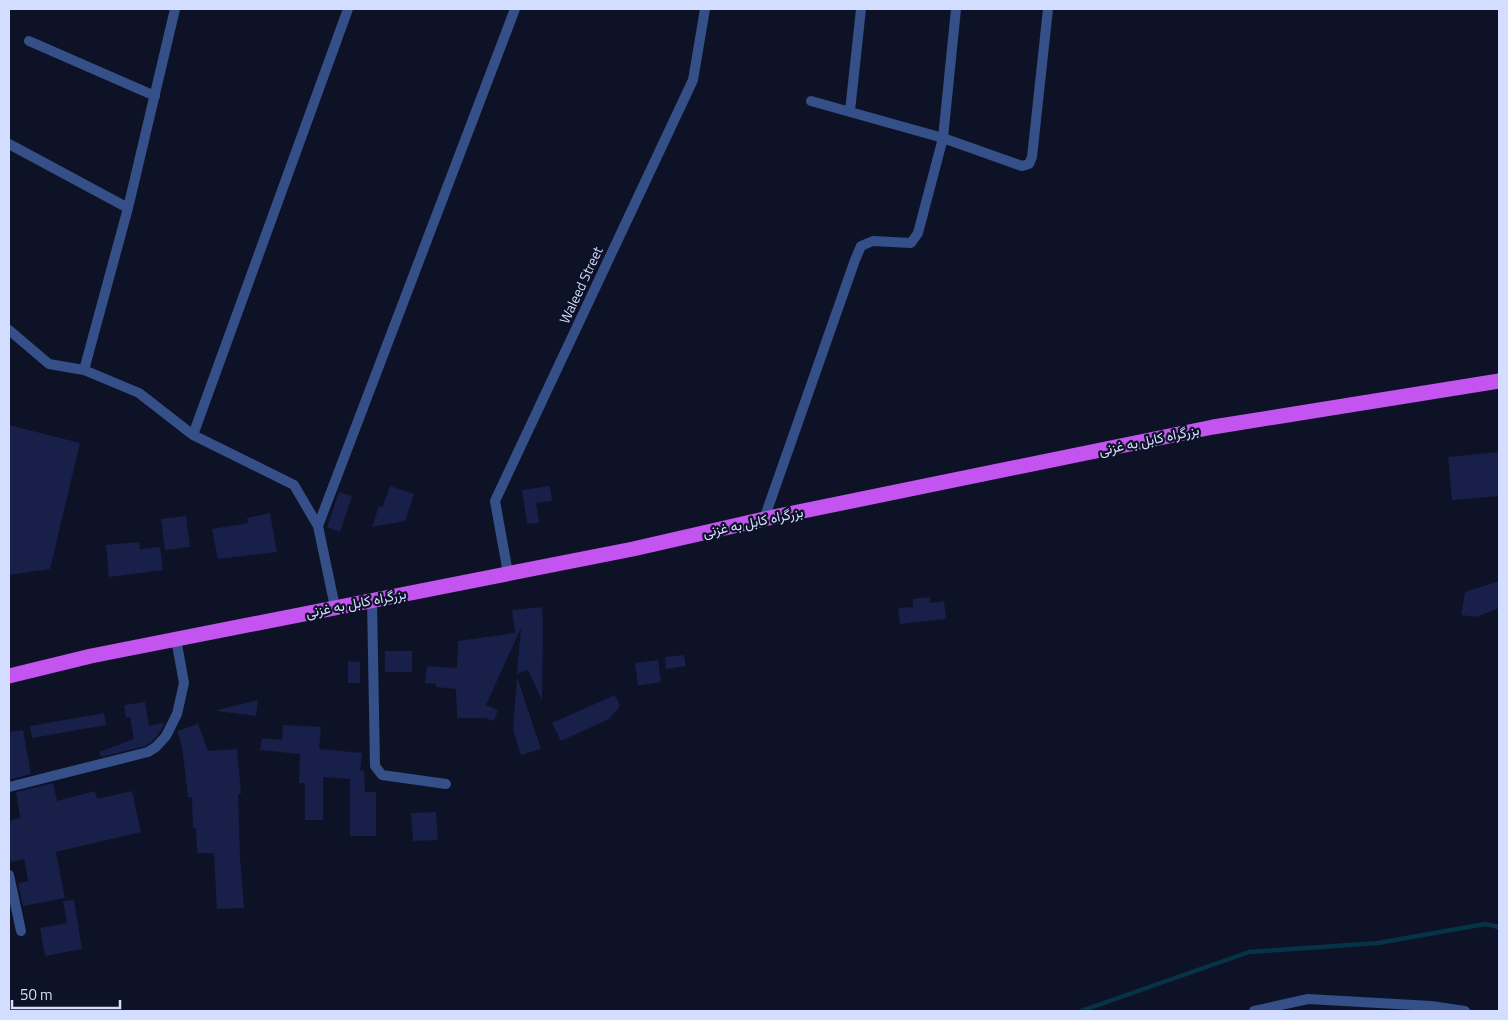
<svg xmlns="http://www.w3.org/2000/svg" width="1508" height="1020" font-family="'Titillium Web',Vazirmatn,sans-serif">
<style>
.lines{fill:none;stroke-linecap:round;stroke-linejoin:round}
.stream{stroke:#073346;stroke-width:4.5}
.building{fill:#181f48}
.minor{stroke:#354f88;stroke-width:10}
.tertiary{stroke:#354f88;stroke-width:10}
.trunk{stroke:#c454ef;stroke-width:15}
.labels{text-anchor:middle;stroke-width:4.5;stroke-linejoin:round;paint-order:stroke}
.street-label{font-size:14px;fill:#d3ddff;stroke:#0d1226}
</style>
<rect width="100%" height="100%" fill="#0d1226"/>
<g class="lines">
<!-- stream -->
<path class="stream" d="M1081,1011L1249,952L1378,943L1485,924L1499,927"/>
</g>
<!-- building -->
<path class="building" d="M9,425L80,443L50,569L9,575Z
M1499,452V496L1452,500L1448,457Z
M390,486L414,494L405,521L372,527L379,506L382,508Z
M550,486L552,501L536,503L539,523L527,524L522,490Z
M339,492L352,496L340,532L327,527Z
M270,513L277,552L218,559L212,529L248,523L247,518Z
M186,516L190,547L165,550L161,519Z
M139,542L140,549L160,547L163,570L109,577L106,545Z
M1499,581V608L1476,617L1461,615L1465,592Z
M930,597V603L944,601L946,619L900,624L898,608L913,607V599Z
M542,607L543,625L542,700L528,670L517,674L521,628L486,705L498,710L494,721L485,718H457L456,689L436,687V684L425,683L427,666L457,668L458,641L515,633L512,610Z
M385,651H412V672H385Z
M684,655L686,666L666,669L665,657Z
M658,660L661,682L638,686L635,663Z
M348,661L360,662V683H348Z
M517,677L541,749L521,755L513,730Z
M615,695L620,706L609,719L561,741L552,723Z
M258,700L256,716L217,711V710Z
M145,702L149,726L165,722L160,732L152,742L145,746L101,757L99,752L134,739L130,717L126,718L124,705Z
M104,713L106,725L32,738L30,726Z
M198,724L208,751L237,749L241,794H238L240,857L244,908L217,909L214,853H197L196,828H193L192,797H188L182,746L177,731Z
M283,725L321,727L319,749L362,753L360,771L364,770L365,792H376V836H350V779L323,777V820H305V783H299L300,754L260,750L262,738L282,740Z
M23,730L31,774L9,780V732Z
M53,783L57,801L95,791L97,799L132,791L141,832L56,852L65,898L23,906L18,883L28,881L24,859L11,862L9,852V821L20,818L16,792Z
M436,812L438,840L413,841L411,813Z
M74,900L82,949L45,956L40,928L67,923L63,901Z"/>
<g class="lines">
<!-- minor -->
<path class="minor" d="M29,41L155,96
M811,101L943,138L1022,166L1029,164L1032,157L1048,9
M850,111L861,9
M9,144L128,208
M9,330L49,364L84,370L139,393L193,435L294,485L318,526L335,607
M84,370L128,208L175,9
M193,435L348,9
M764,519L855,260L861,246L873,241L911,243L918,233L943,138L956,9
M318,526L515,9
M508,573L495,501L693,80L705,9
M372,600L375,766L382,775L446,784
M9,787L148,752L156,747L166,736L177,714L184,683L176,639
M9,875L21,931"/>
<!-- tertiary -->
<path class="tertiary" d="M1254,1011L1308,999L1431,1006L1465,1011"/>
<!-- trunk -->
<path class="trunk" d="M9,676L91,656L633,549L764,519L1213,427L1499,381"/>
</g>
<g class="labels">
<!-- street labels -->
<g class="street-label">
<text transform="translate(581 285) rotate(-65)" y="5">Waleed Street</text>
<text transform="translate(1149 440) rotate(-12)" y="5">بزرگراه کابل به غزنی</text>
<text transform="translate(753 522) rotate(-12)" y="5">بزرگراه کابل به غزنی</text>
<text transform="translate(356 603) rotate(-11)" y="5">بزرگراه کابل به غزنی</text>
</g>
</g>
<!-- border -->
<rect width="1508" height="1020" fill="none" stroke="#d3ddff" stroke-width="20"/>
<!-- scale -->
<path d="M12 1000v8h108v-8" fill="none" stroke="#d3ddff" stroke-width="2.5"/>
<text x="20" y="1000" font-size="15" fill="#d3ddff" stroke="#0d1226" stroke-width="4" paint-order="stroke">50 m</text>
</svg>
